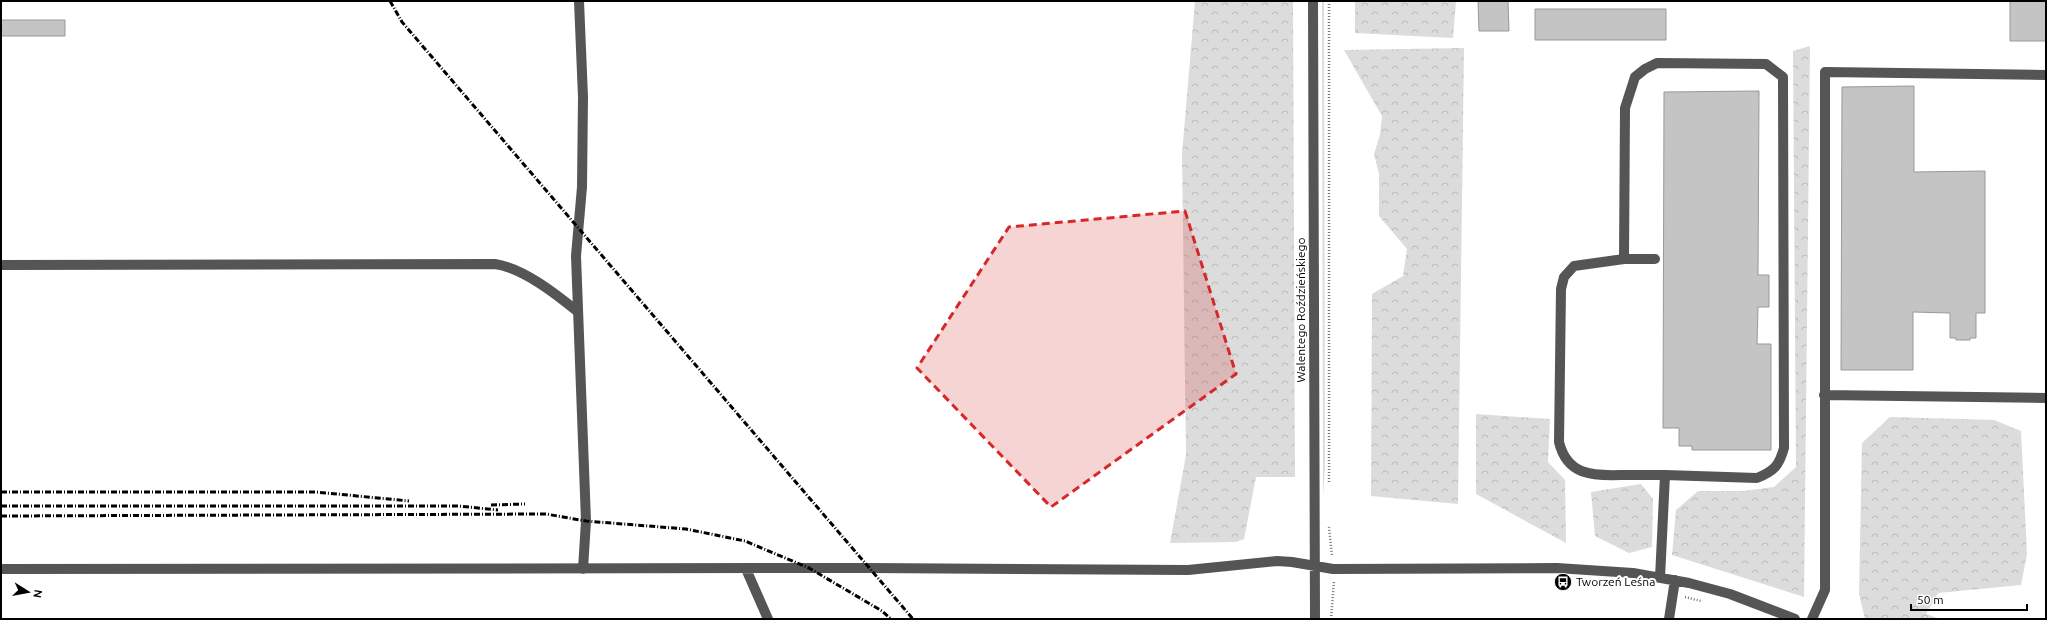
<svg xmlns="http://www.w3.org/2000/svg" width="2047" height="620" font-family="Ubuntu,sans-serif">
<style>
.grass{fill:#dcdcdc}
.forest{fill:url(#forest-crowns)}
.building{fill:#c4c4c4;stroke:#999}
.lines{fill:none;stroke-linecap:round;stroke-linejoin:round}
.path{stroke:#777;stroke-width:2.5;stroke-dasharray:1 2;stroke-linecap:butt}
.minor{stroke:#555;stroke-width:10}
.rail{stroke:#000;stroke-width:3;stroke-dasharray:6 2 1 2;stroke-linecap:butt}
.marked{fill:#d62828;fill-opacity:0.2;stroke:#d62828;stroke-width:3;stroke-dasharray:8 5;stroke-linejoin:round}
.labels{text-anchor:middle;stroke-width:4;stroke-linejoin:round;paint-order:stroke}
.street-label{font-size:12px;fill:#000;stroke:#fff}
.poi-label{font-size:12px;fill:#000;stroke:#fff;text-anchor:start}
</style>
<defs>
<pattern id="forest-crowns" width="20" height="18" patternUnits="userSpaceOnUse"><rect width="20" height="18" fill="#dcdcdc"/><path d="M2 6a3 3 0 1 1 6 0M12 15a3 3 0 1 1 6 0" fill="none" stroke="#bbb"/></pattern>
</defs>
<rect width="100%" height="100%" fill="#fff"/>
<!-- grass -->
<path class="grass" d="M1322,1H1324L1325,468L1323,496Z"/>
<!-- forest -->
<path class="forest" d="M1195,1H1293L1295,477H1256L1244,539L1236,542L1170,543L1186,455L1182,154Z
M1355,1H1456L1453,38L1355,33Z
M1810,46L1804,597L1672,555L1676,510L1698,491H1743L1774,487L1796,467L1793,51Z
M1464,48L1458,504L1371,496L1372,294L1403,276L1407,249L1379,216V174L1374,154L1380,135L1382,116L1344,50Z
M1476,414L1550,419L1548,462L1565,480L1566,543L1476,494Z
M1890,417L1994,420L2021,431L2027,554L2021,585L1938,593L1926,614L1941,619H1865L1859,594L1862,443Z
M1641,484L1653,499L1652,547L1629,553L1595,536L1591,492Z"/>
<!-- building -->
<path class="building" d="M1478,1H1508L1509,31H1479Z
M2010,1H2046V41H2010Z
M1535,9H1666V40H1535Z
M1,20H65V36H1Z
M1914,86V172L1985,171V313H1976V338H1970V340H1956V338H1950V313L1913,312V370H1841L1842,87Z
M1759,91L1758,275H1769V307H1758L1757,344H1771V450H1692V446H1679V428H1663L1664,92Z"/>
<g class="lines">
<!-- path -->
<path class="path" d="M1329,482V1
M1329,527L1332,556
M1685,597L1701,601
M1331,619L1334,581"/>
<!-- minor -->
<path class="minor" d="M579,1L583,97L582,187L576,256L586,521L583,569
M1313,1L1315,619
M1624,259L1625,108L1635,77L1645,69L1657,63L1766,64L1783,77L1784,448C1779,466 1774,471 1757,478L1665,475L1660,578
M1655,259H1624L1574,266L1564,277L1561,289L1559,442C1567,475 1592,476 1621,475C1636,475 1650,475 1665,475
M1,265L495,264C523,268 556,294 578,312
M1824,395L2046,398
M1,569L868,568L1188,570L1277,561L1292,562L1333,569L1557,568L1633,573L1689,583L1730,594L1795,619
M746,569L768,619
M1669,619L1675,580
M1812,619L1825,590V72L2046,75"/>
<!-- rail -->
<path class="rail" d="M390,1L402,22L913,619
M1,492H316L409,501
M491,505L525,504
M1,506H458L498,510
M1,516L546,514L586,521L686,529L745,541L809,568L882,611L891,619
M1195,618V619"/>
</g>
<!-- marked area -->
<path class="marked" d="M1185,211L1236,374L1051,507L917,368L1009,227Z"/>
<!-- icons -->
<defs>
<symbol id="bus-disc" viewBox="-11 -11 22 22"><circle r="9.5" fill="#000" stroke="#fff"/><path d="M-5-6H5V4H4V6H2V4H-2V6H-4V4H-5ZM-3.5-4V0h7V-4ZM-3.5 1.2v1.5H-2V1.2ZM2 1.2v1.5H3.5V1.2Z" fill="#fff"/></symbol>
</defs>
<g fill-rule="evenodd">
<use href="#bus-disc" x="1553" y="572" width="20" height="20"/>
</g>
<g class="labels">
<!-- street labels -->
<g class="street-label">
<text transform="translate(1301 310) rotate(-90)" y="4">Walentego Roździeńskiego</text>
</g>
<!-- poi labels -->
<g class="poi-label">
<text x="1576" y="586">Tworzeń Leśna</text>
</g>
</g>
<!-- border -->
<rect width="2047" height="620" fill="none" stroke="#000000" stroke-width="4"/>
<!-- north arrow -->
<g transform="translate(28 592) rotate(101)" stroke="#ffffff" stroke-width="3" paint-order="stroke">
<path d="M0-3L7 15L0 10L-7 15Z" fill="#000000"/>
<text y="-6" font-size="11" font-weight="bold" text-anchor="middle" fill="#000000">N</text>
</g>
<!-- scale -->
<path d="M1911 604v6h116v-6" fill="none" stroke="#000000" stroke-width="2"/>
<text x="1917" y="604" font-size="12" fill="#000000" stroke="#ffffff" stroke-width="3" paint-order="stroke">50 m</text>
</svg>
